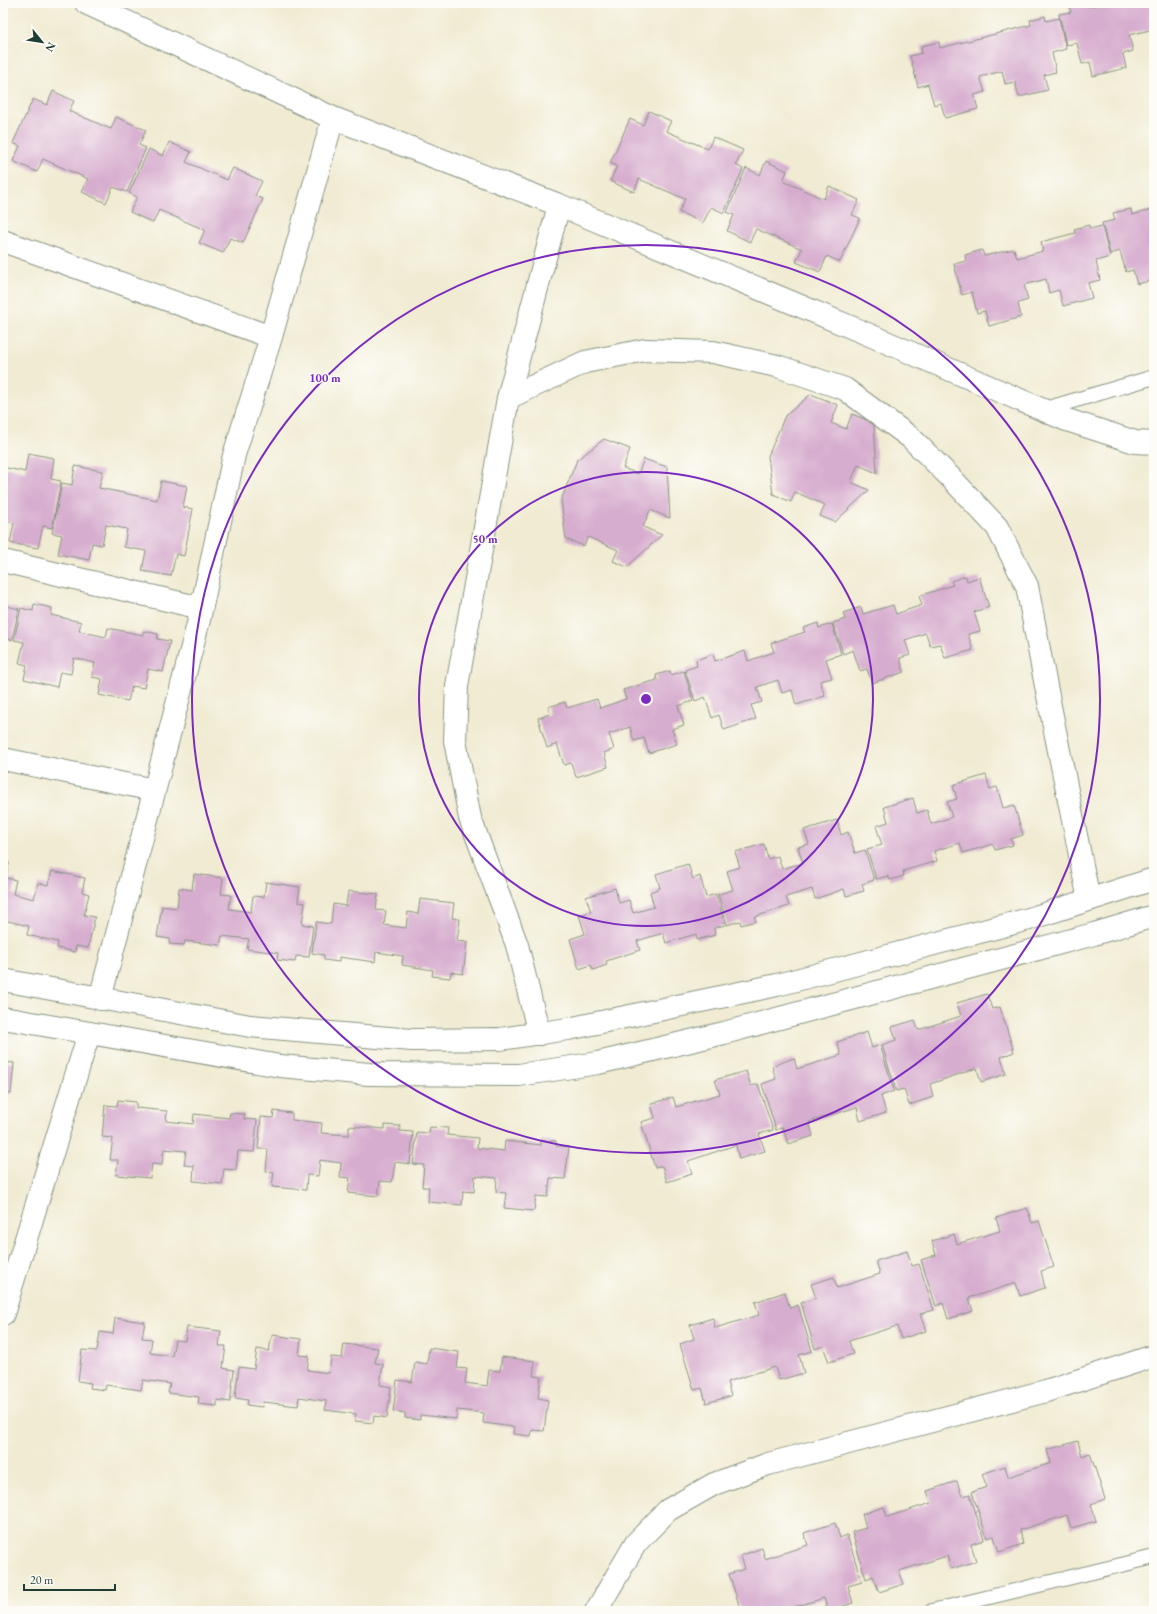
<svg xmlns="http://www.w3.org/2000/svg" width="1157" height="1614" font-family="'EB Garamond',serif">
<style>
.building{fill:#d7adcf}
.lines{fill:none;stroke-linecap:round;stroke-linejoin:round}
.service-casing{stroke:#889483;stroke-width:16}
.minor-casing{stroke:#889483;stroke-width:24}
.tertiary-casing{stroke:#889483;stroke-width:24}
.service{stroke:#fff;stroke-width:14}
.minor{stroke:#fff;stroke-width:22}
.tertiary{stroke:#fff;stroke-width:22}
.ring{fill:none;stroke:#7b2cbf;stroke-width:2}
.centre{fill:#7b2cbf;stroke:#fdfcf7;stroke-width:2}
.ring-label{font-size:12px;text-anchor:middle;font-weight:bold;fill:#7b2cbf;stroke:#fdfcf7;stroke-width:3;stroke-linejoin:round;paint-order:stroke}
</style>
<rect width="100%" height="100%" fill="#fdfcf7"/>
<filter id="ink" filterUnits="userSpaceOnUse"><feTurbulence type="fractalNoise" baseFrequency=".025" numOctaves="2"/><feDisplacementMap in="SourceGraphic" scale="8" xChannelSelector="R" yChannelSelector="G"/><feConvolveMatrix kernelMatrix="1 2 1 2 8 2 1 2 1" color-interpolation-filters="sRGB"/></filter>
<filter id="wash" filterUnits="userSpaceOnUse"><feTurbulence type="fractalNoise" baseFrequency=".012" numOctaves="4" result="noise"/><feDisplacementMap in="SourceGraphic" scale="16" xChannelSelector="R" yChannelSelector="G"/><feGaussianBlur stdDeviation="0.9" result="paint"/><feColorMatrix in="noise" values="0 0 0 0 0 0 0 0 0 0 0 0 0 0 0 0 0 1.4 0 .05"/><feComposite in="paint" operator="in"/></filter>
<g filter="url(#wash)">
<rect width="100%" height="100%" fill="#f0ebd2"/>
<g id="blocks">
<!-- building -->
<path class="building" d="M1077,3H1088L1089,7L1104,3H1154V42L1150,30L1129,35L1133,51L1123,54L1126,68L1093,76L1090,62L1082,64L1077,43L1066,45L1059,14L1071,12L1069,5Z
M1045,16L1046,21L1059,18L1066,49L1052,53L1056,72L1044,75L1048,90L1019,97L1015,82L1005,84L1002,71L980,77L985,92L974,95L978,109L945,118L941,103L934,105L928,84L918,87L910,56L922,53L921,46L939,42L940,48L1031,25L1030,20Z
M53,91L74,101L69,111L111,129L116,117L146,130L139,145L146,148L127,192L113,187L106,203L82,192L88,179L43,159L37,172L13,161L20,146L13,143L33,99L47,105Z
M649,111L671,121L666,131L708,149L713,137L743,150L736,165L743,169L724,213L711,207L703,223L679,212L685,199L639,179L634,192L610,181L617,166L610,163L630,119L643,125Z
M169,142L191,152L186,162L227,180L233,168L262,181L255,196L263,199L243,243L230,238L223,253L199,243L205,230L159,210L153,223L130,212L137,197L129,193L149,149L163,156Z
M766,161L787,171L783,181L824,199L829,186L859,200L852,215L860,218L840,262L827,256L820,272L796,262L802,249L756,229L750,242L727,231L734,215L727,212L746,168L760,175Z
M1131,209L1132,215L1154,209V280L1137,284L1133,270L1126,272L1120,251L1110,254L1102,223L1115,220L1113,213Z
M1089,225L1090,229L1102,226L1110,257L1096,261L1100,280L1088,283L1092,298L1063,306L1059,290L1049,293L1046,279L1024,285L1028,300L1018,303L1021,317L989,326L985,311L977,313L972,292L962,295L954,264L966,261L965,255L982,250L984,256L1014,249L1017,258L1043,251L1041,242L1075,233L1074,229Z
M811,394L838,405L831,423L846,429L852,414L874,423L877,473L858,465L851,482L869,490L835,522L820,516L825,505L795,492L791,502L773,494L768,456L785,416Z
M604,439L630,449L623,468L638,474L644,459L667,467L670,518L650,510L643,527L662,535L627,567L613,561L618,550L588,537L584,546L566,539L561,500L577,460Z
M28,453L54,458L51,479L61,481L52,528L43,526L38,548L10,543L14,523L3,521V467L25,472Z
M75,466L103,471L99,488L157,500L161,481L187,486L183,507L193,509L184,556L176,554L171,576L142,571L146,551L124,547L127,529L106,525L102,545L92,543L89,560L58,554L62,535L52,533L62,483L72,485Z
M966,576L967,581L979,577L989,607L974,612L980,631L968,634L973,650L945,658L940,644L930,646L926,633L905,640L910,655L900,658L904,672L872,683L867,669L860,671L853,650L843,654L833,623L845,619L843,613L861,607L863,614L893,605L896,614L922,605L919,596L953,585L951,581Z
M3,601L7,602L6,606L19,609L12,640L3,638Z
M34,604L52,608L51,615L81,622L79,631L106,637L108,628L143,635V631L158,634L157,639L170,641L163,672L148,669L144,688L132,686L128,701L99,695L102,679L92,677L95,663L74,658L71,674L60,672L57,687L24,679L27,665L19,663L24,642L14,640L21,608L33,611Z
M818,623L819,628L832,624L841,654L826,659L832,678L820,681L825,696L796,705L792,690L782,693L778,680L757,687L762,702L751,705L756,719L724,730L719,715L712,718L705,697L695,701L685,670L697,666L696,660L713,654L715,661L745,651L748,661L774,652L771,643L805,632L803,628Z
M670,671L671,675L684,671L693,701L678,706L684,725L672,729L677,744L649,753L644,738L634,741L630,727L609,734L614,749L604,753L608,767L576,777L571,763L564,765L557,744L547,748L538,718L550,714L548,707L565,702L567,708L597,699L600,708L626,699L623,690L657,680L656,675Z
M986,775L990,789L997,787L1003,808L1014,805L1023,835L1011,839L1013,845L995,850L993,844L963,853L960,843L934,851L937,861L903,871L904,876L890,880L888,876L876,879L867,849L882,845L876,826L888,822L884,807L913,798L917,813L927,810L931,824L952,817L947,802L957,799L953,785Z
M837,820L841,835L848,832L855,853L865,850L874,880L862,884L864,891L846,896L844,889L815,899L812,889L786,897L789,906L754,917L756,921L741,925L740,921L727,925L718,894L733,890L727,871L740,867L735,852L764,844L768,859L778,856L782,869L803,863L798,847L809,844L804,830Z
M3,861L9,863L6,878L16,880L13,894L34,899L38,883L48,885L52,871L85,878L82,892L89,894L84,915L95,917L88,948L76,946L75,952L57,948L58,942L27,935L29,926L3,920Z
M688,864L693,879L700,876L706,897L716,894L725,925L714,928L715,935L697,940L696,934L666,943L663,933L637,941L640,950L606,961L607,965L593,970L591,965L579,969L570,939L585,934L579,915L591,912L586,897L615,888L619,903L629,900L633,913L654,907L650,892L660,888L656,874Z
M194,874L223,878L221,894L231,895L229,909L251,912L253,896L264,897L266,882L300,887L298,902L305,903L302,924L313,926L309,957L296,956L295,962L277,960L278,953L247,949L249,939L222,936L220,945L185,941L184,945L169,944L170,939L157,937L162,906L177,908L179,888L192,890Z
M348,891L378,894L376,910L386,911L384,925L406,928L408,912L418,914L420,899L454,903L452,918L460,919L457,941L467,942L463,974L451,972L450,978L432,976L433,970L402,965L403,956L376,952L375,962L339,957V962L324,960V955L312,953L316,922L331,924L333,904L346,906Z
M987,994L992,1009L1000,1007L1014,1052L1001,1057L1006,1074L981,1082L977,1068L930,1084L933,1097L909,1105L904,1089L896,1091L882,1045L896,1040L892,1027L915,1020L918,1030L961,1016L957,1003Z
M867,1032L872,1048L880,1045L894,1091L881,1096L886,1113L860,1121L857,1107L809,1122L813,1136L788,1144L783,1127L776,1130L762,1084L776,1079L772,1066L794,1058L797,1069L841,1055L837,1042Z
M3,1062L14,1063L11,1094L3,1093Z
M746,1071L751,1086L758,1084L773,1130L759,1134L765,1151L739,1159L736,1145L688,1161L692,1174L667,1182L662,1166L655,1168L641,1122L655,1118L651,1104L673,1097L676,1107L720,1094L715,1080Z
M118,1100L136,1102V1108L167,1111L166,1121L193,1124L194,1114L229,1118L230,1113L245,1114L244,1119L257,1120L254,1152L238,1151L236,1170L224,1169L222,1184L193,1181L194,1166L184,1165L186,1151L164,1149L162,1165L152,1164L150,1178L116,1175L118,1160H110L113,1138L102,1137L105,1105L117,1106Z
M274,1111L292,1113V1120L322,1123L321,1133L349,1135V1126L385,1129V1125L400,1126V1131L413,1132L410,1164L395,1162L392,1182L380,1181L378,1196L348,1193L350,1178L340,1177L341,1163L320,1160L318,1176L307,1175L306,1190L272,1187L274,1172L266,1171L268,1149H258L261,1117L273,1118Z
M430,1127L448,1128L447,1135L478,1138L477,1148L504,1151L505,1141L541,1145V1140L556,1141V1146L569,1147L565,1179L550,1178L548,1197L536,1196L534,1211L504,1208L506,1193L496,1192L497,1178L475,1176L474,1192L463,1191L462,1205L428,1202L429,1187H422L424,1165L413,1164L417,1132L429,1133Z
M1027,1208L1032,1223L1039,1221L1054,1267L1041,1271L1045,1288L1020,1296L1016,1283L969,1298L973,1311L948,1319L943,1303L936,1306L921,1260L936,1255L932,1241L954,1234L957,1244L1000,1231L996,1218Z
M907,1251L912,1266L919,1264L934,1310L920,1314L926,1331L901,1339L897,1326L849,1341L853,1354L829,1362L823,1346L815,1349L801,1303L816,1298L811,1284L834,1277L837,1288L880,1274L876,1261Z
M785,1292L790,1308L798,1305L812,1351L799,1355L804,1373L779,1380L775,1367L727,1382L731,1396L706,1403L702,1388L694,1390L680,1344L694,1339L690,1325L713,1318L715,1328L759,1315L755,1302Z
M115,1318L145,1322L142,1338L152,1339L150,1353L172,1356L175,1340L185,1341L187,1327L221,1331L219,1346H226L223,1368L234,1370L230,1402L217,1400V1406L198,1404L199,1397L168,1393L170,1384L143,1380L141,1390L106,1385L105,1390L90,1388L91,1383L78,1381L82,1350L97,1351L100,1332L113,1334Z
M272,1335L301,1339L299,1355L309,1356L307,1370L329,1373L331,1357L342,1358L344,1344L378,1348L375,1363L383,1364L380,1385L391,1387L387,1418L374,1416L373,1423L355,1421L356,1414L325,1410L326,1401L299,1397L298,1406L263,1402L262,1407L247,1405L248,1400L235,1398L239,1367L254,1369L257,1349L269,1351Z
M429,1348L459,1352L457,1368L467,1369L465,1383L487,1386L489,1370L500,1371L502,1357L535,1361L533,1376L541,1377L538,1398L548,1400L544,1431L532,1430L531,1436L513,1434L514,1427L483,1423L484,1413L457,1410L456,1419L420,1415V1420L405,1418V1413L393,1411L397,1380L412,1382L415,1362L427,1364Z
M1078,1441L1082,1456L1090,1453L1105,1499L1091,1504L1096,1521L1071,1528L1067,1515L1020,1530L1023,1544L999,1552L994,1536L987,1538L972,1492L987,1487L982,1474L1005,1466L1008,1477L1051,1463L1047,1450Z
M957,1481L962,1496L970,1494L984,1540L971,1544L976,1561L951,1569L947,1556L899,1571L904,1584L879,1592L873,1576L866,1579L852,1532L866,1528L862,1514L884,1507L887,1517L931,1503L927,1491Z
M835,1523L840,1538L847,1535L862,1582L848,1586L853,1603L828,1611L824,1598L781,1611H741L729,1574L744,1569L740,1556L762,1548L765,1559L808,1545L804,1533Z"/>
</g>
</g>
<g filter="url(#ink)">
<use href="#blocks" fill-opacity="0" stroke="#889483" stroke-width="1"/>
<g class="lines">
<defs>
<path id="service" d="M1042,410L1154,377
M932,1611L1154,1557"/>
<path id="minor" d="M86,3L333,118L559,205L872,336L1064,419L1135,442L1154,443
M3,241L271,337
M508,398L585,362L645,350L713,352L777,366L845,389L911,438L953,480L997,527L1027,586L1045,681L1089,900
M3,561L201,608
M3,759L154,790
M100,999L199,620L234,455L271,337L333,118
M539,1034L517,945L470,818L455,741L457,686L508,398L559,205
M3,1314L89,1033
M596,1611L636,1543L668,1510L714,1484L768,1464L1046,1391L1154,1356"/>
<path id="tertiary" d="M3,980L250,1026L412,1040L500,1039L568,1029L777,985L1029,919L1154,879
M3,1018L280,1066L369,1074L519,1075L598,1063L724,1033L1094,934L1154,916"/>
</defs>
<!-- service casing -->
<use href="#service" class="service-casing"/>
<!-- minor casing -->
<use href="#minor" class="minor-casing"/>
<!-- tertiary casing -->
<use href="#tertiary" class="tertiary-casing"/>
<!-- service -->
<use href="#service" class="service"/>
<!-- minor -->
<use href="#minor" class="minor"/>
<!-- tertiary -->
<use href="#tertiary" class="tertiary"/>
</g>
</g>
<!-- distance rings -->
<g class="ring">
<circle cx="646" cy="699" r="227"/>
<circle cx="646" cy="699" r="454"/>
</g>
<circle cx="646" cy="699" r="6" class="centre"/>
<g class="ring-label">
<text x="325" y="382">100 m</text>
<text x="485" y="543">50 m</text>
</g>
<!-- margin -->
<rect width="1157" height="1614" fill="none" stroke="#fdfcf7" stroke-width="16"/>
<!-- north arrow -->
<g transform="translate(42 42) rotate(120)" stroke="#fdfcf7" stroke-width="3" paint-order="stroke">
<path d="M0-3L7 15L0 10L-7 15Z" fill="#1f3d34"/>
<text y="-6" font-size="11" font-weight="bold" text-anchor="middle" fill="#1f3d34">N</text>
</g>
<!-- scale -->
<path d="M24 1584v6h91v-6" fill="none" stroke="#1f3d34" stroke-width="2"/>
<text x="30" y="1584" font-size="12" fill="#1f3d34" stroke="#fdfcf7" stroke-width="3" paint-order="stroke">20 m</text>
</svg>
